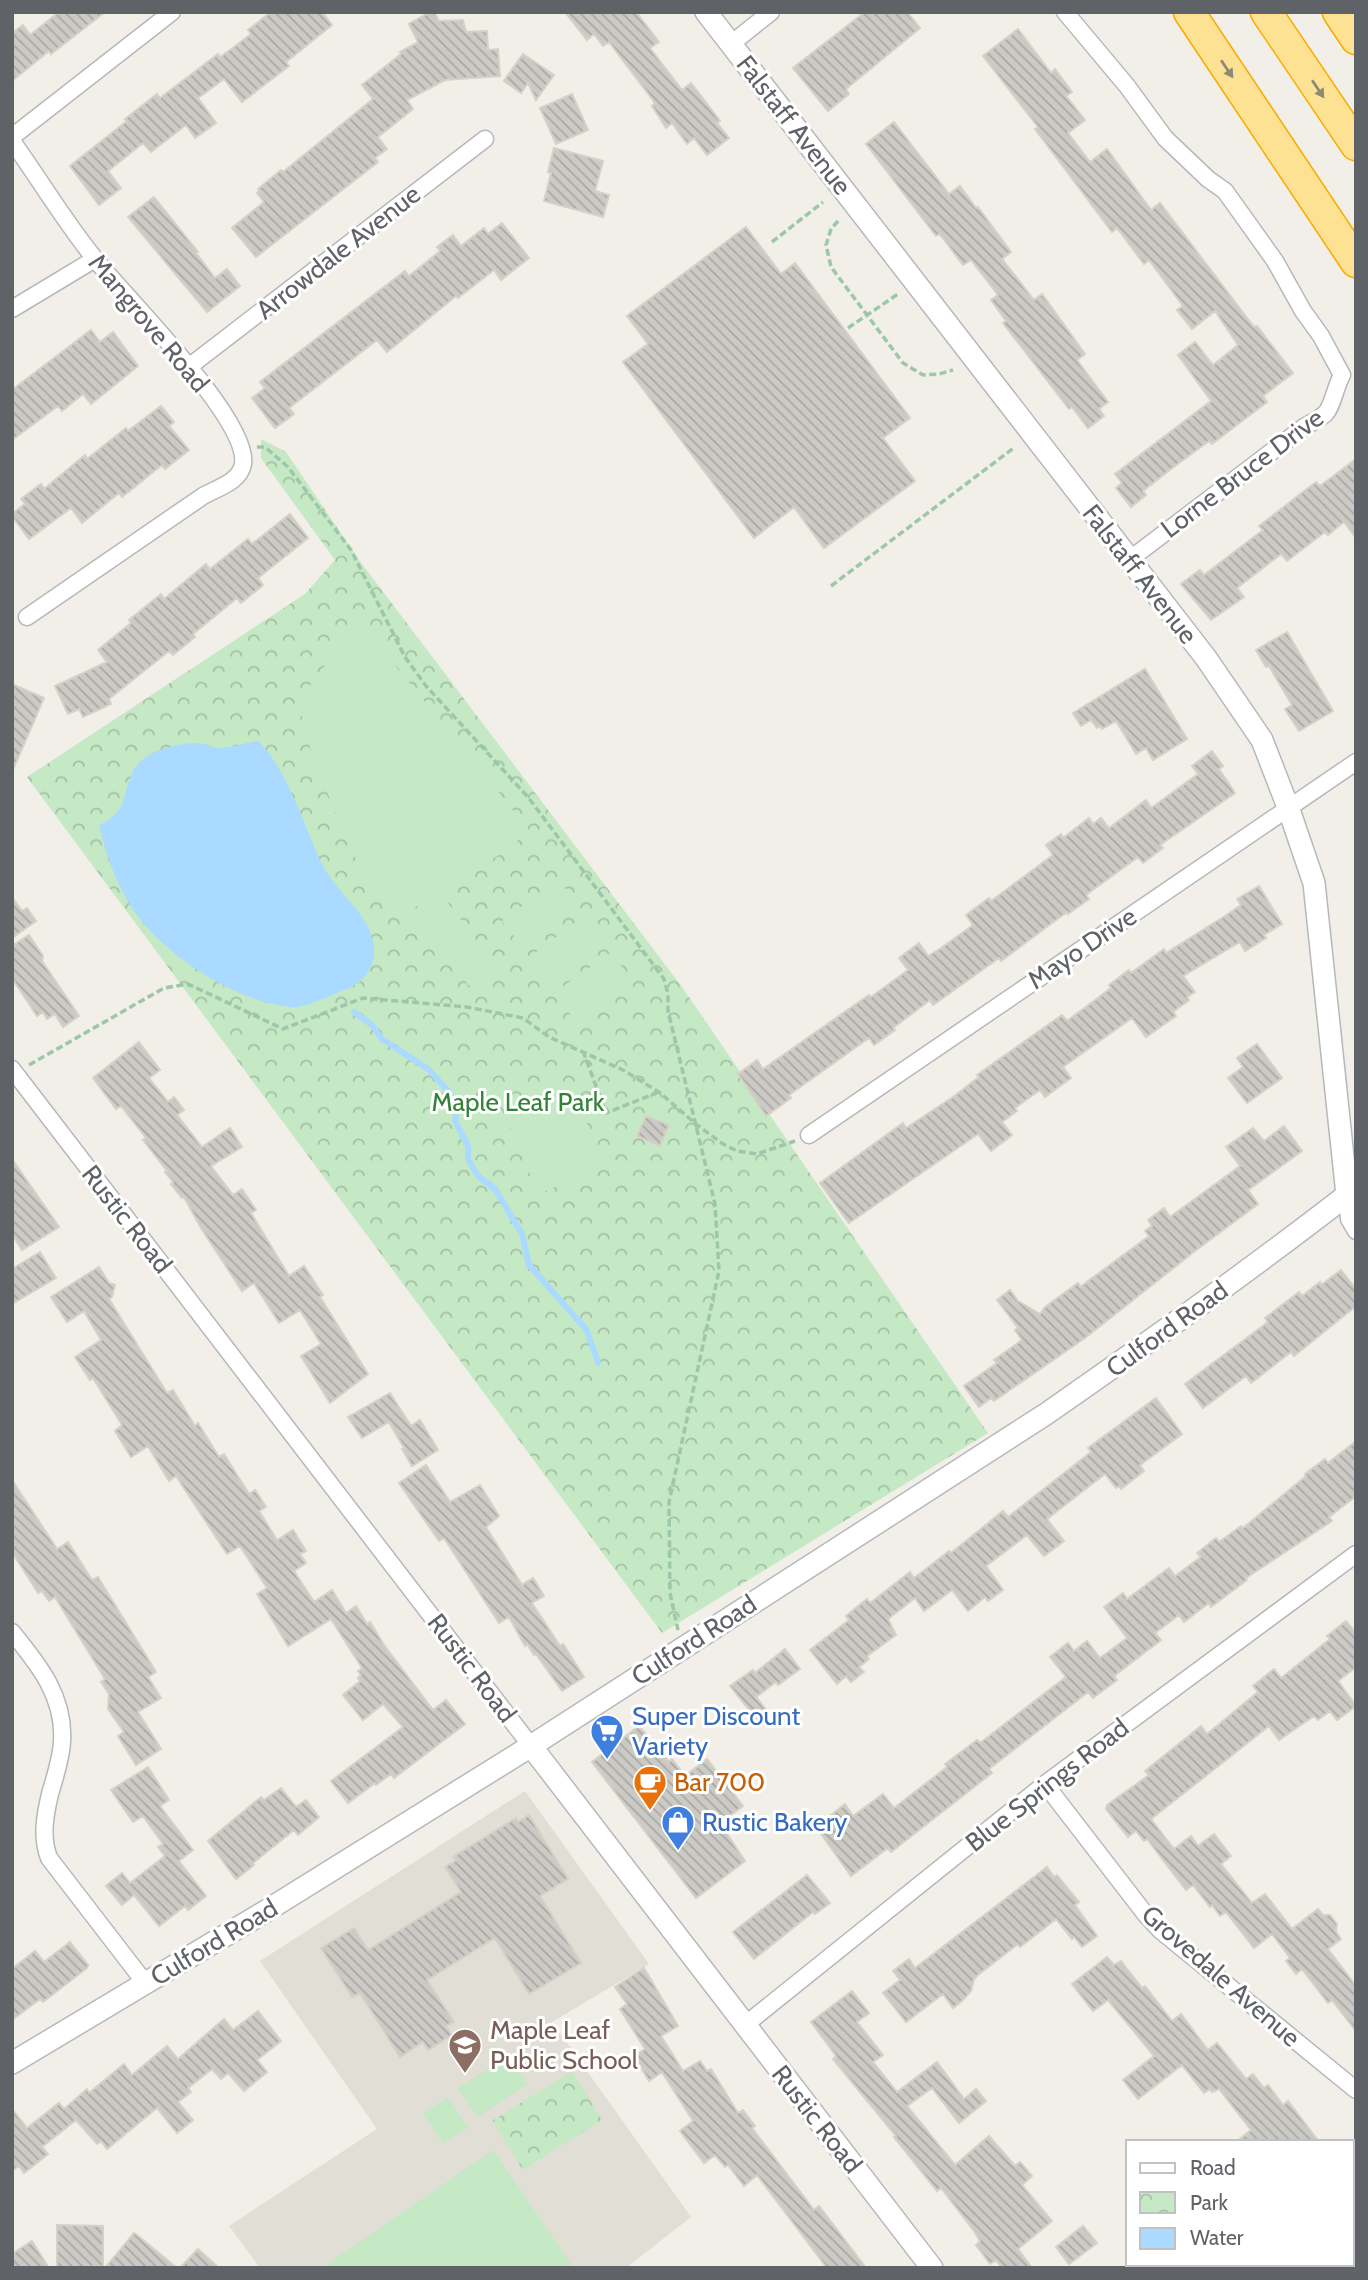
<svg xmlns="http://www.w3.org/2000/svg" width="1368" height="2280" font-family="Cabin,sans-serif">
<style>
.education{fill:#e1ded6}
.park{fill:url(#park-crowns)}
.garden{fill:#c5e8c5}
.water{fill:#aadaff}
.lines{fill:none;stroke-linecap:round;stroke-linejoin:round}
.stream{stroke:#aadaff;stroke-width:6}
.building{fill:url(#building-back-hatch);stroke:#d6d1c6;stroke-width:2}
.minor-casing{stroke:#b5b8bc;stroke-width:19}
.tertiary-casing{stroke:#b5b8bc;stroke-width:24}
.motorway-casing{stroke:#f9ab00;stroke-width:33}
.path{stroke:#9cc7a9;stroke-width:3.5;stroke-dasharray:7 3.5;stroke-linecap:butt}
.minor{stroke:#fff;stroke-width:16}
.tertiary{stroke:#fff;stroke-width:21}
.motorway{stroke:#fde293;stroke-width:30}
.oneway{fill:#8e8975}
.labels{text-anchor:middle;stroke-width:6;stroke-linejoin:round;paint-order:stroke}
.street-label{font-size:26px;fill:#5f6368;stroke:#fff}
.park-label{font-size:26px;fill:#348238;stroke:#fff}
.shop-label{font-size:26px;fill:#366cbe;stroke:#fff;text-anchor:start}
.food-label{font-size:26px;fill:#c56008;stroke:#fff;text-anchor:start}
.education-label{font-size:26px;fill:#785e54;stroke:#fff;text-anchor:start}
</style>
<defs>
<pattern id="park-crowns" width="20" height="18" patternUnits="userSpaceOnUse" patternTransform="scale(1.75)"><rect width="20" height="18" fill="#c5e8c5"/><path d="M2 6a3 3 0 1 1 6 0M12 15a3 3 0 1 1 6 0" fill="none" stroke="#a3c0a4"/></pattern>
<pattern id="building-back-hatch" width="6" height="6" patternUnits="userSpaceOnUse" patternTransform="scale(1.75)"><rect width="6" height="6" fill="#cccac5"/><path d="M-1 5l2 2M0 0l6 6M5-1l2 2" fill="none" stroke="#a9a8a4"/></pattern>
</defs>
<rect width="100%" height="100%" fill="#f1efe8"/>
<!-- education -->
<path class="education" d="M525,1791L649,1964L552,2022L691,2217L626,2268H260L229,2226L377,2129L260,1961Z"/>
<!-- park -->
<path class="park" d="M261,439L286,452L359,560L682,987L988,1433L662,1633L27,777L305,594L335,560L261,458Z
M572,2071L602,2120L523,2170L492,2121Z"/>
<!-- garden -->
<path class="garden" d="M359,621L526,826L525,835L474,873L396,918L353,854L313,759L301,713L308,688Z
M558,879L578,905L522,947L502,921Z
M445,899L495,965L469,986L418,921Z
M584,916L604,942L548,984L528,958Z
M611,952L630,978L574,1019L554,993Z
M571,1084L605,1167L538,1194L504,1111Z
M509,2056L528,2084L477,2117L458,2088Z
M448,2097L468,2128L443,2144L423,2113Z
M493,2150L574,2268H322Z"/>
<!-- water -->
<path class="water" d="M258,741C289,771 303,825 322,864C336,893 372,915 374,948C376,970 360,985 342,991C329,996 303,1009 291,1007C236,1002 163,955 132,908C116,883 105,853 99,825C133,811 120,785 138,764C152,748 186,741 205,744C210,745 215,749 221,748C233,747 246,743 258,741Z"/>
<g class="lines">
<!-- stream -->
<path class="stream" d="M354,1012L372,1025L382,1039L428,1069L449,1092L457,1111L455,1121L468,1146V1159L478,1176L495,1189L522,1234L529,1265L586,1329L598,1362"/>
</g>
<!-- building -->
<path class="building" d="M59,12H105L51,54L49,51L12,81V33L23,25L30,35Z
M271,12H322L332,25L286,62L289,66L242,102L224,79L198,98L216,123L195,138L186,125L151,152L143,143L108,171L121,188L99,205L70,166L127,121L125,119L157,94L160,98L218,54L220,57L234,47L251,34L248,30Z
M430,12H434L439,21L463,20L466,32L487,31L488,50L498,49L500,76L445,80L407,100L413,109L378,137L387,149L375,158L378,162L256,257L232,228L264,202L257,193L259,191L258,189L281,170L283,172L373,99L362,85L401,54L400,52L418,42L409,24Z
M565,12H636L659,42L650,48L682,90L691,83L720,121L717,123L729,138L707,155L694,138L687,144L672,123L666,128L652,106L655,103L609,42L603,46L594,34L587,40Z
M865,12H907L920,28L846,89L849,94L828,111L793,68Z
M1018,29L1051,73L1055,69L1072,92L1066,96L1085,120L1068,133L1090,162L1107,149L1151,210L1160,203L1254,327L1257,326L1293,373L1263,396L1267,402L1212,444L1209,441L1171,469L1143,491L1146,495L1131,507L1116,488L1122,483L1115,474L1211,401L1178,355L1195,342L1213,365L1238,345L1215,311L1192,329L1177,310L1183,306L1149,260L1144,264L1117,228L1112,232L1035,129L1038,127L983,56Z
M523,54L554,75L536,100L528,83L521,93L504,81Z
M572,94L588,130L556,144L540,108Z
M894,122L949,194L960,186L976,208L978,207L1011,252L1002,259L1034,300L1042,294L1085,354L1077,360L1108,402L1099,409L1104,416L1088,428L1072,407L1069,409L1003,323L1006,321L991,300L998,295L971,260L963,265L942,237L939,234L936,236L866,144Z
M554,148L603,161L595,191L609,195L603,217L544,201L551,173L548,172Z
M154,197L198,252L196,253L215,278L227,269L240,286L207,312L128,217Z
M502,223L529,258L501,280L494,270L458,298L456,296L387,352L377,340L289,408L294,414L275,428L252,398L265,388L260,382L405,271L409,276L440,251L437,247L453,235L461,246L484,228L488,234Z
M746,227L781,274L795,263L910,418L883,438L915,481L824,548L794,507L754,538L623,362L648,344L627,316Z
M91,330L100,342L113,332L138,366L91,404L83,394L62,411L58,406L12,440V390Z
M161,406L174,422L169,426L189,450L165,469L162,465L122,497L119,493L82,523L71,508L29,539L12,516V514L25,504L21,499L41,484L44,489L85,455L87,459L126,428L128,431Z
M1356,459V538L1344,522L1328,535L1325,532L1287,561L1281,554L1237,588L1244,597L1211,620L1181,584L1200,570L1204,575L1263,530L1259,526L1299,495L1316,482L1320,486Z
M290,514L308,538L258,578L263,585L241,603L237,598L193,634L195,637L173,655L169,651L109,699L111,704L83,717L79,709L68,714L55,686L107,662L98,650L131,623L129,620L161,594L164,599L206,564L210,569L248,539L252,544Z
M1287,632L1333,711L1299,731L1285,709L1292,705L1269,666L1266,667L1256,650Z
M1145,669L1187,739L1153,760L1146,748L1136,754L1116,721L1102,729L1100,726L1097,728L1091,720L1081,726L1073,713Z
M12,684L44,698L12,772Z
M1212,751L1223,766L1219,769L1235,793L1160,845L1163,848L1143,863L1138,857L1086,895L1089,899L1068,914L1067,912L1001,961L999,958L933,1005L930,1000L893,1028L895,1030L874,1045L869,1038L789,1095L791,1098L766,1116L738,1074L757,1060L763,1069L869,995L871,997L908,970L899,958L919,943L928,956L941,948L973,925L966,915L989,898L991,901L1053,855L1046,845L1061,834L1063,838L1089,818L1093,824L1101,818L1109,828L1146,800L1151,808L1198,774L1192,766Z
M1259,886L1282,924L1264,935L1266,938L1245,951L1240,942L1183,976L1195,992L1187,997L1189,1000L1173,1012L1176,1016L1146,1037L1132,1018L1063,1067L1071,1078L1045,1097L1040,1090L1015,1108L1017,1111L1002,1122L1012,1135L991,1151L978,1134L849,1223L845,1218L820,1183L903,1123L906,1128L953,1097L979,1077L977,1075L1062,1015L1067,1021L1111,988L1109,985L1129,970L1131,973L1164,949L1166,953L1225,916L1241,905L1237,899Z
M12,897L22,911L27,908L36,921L12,938Z
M29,935L43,956L42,961L79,1016L63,1027L55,1014L47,1019L43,1012L37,1016L12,978V946Z
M139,1042L160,1070L149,1078L168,1102L174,1097L184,1110L177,1115L202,1147L230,1128L242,1147L211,1166L233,1195L242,1189L256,1210L251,1213L289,1276L304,1266L323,1295L320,1297L368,1374L330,1403L301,1356L321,1344L300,1310L279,1323L254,1283L242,1291L201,1228L184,1197L182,1198L171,1184L173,1182L165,1172L167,1171L143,1140L146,1138L121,1106L116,1109L93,1078Z
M1257,1044L1282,1078L1247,1103L1228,1078L1243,1067L1237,1058Z
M646,1116L669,1125L660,1146L637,1136Z
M1284,1126L1302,1151L1248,1190L1258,1204L1195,1251L1085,1338L994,1401L991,1398L979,1407L964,1386L997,1363L994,1360L1022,1340L1015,1330L1018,1328L997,1300L1010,1290L1018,1301L1040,1314L1045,1307L1078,1283L1080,1287L1149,1236L1145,1231L1152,1226L1148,1220L1164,1208L1170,1217L1240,1166L1226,1147L1253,1128L1264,1141Z
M12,1159L59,1227L22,1250L12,1234Z
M40,1252L56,1278L12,1304V1269Z
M99,1267L109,1283L115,1285L112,1297L109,1299L167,1393L173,1390L195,1426L198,1423L219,1457L224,1454L249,1494L255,1490L266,1507L259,1511L277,1540L293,1530L306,1551L300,1554L306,1563L294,1571L314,1602L332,1590L346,1613L356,1606L367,1624L370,1622L384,1645L433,1710L446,1700L465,1724L394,1778L391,1774L376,1785L375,1783L348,1803L331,1781L403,1727L383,1704L363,1720L343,1695L360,1681L358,1678L361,1675L358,1671L362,1668L331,1619L288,1646L257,1594L267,1588L240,1546L227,1554L176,1476L169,1481L148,1446L131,1457L115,1431L122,1425L93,1378L90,1380L75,1357L101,1340L84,1311L67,1322L51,1297Z
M1341,1270L1356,1289V1306L1294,1356L1291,1352L1251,1383L1246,1376L1203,1408L1185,1384L1268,1322L1265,1318L1299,1292L1302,1296L1320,1282L1321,1285Z
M390,1393L411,1426L420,1420L438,1450L412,1466L402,1449L404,1448L389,1422L362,1438L348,1417Z
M1156,1398L1182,1434L1140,1465L1144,1471L1121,1489L1119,1486L1116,1488L1105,1474L1047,1519L1064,1541L1044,1556L1027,1535L986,1566L1003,1590L988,1601L985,1597L968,1611L952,1590L924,1611L915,1598L888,1619L896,1635L867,1656L869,1659L859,1667L864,1672L851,1682L846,1676L837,1684L810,1650L849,1620L846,1616L867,1599L870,1603L910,1572L914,1578L949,1551L951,1553L1003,1511L1008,1517L1091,1452L1088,1448Z
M1356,1441V1496L1329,1517L1332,1521L1246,1578L1247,1580L1211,1607L1209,1603L1184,1622L1179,1615L1155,1633L1161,1640L1114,1676L1117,1680L1093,1698L1088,1692L989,1769L992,1773L914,1834L891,1852L888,1848L851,1876L816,1827L845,1804L853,1816L883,1794L894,1808L947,1767L945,1764L977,1740L980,1743L1066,1677L1050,1657L1068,1643L1074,1651L1087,1641L1100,1658L1127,1638L1104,1607L1123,1593L1127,1599L1169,1568L1175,1576L1201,1557L1197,1553L1216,1538L1219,1542L1241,1526L1243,1528L1306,1476L1305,1474L1325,1459L1328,1463Z
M426,1465L450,1502L480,1485L499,1516L486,1527L522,1585L533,1578L544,1596L532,1603L560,1646L563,1644L584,1677L562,1691L536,1654L534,1655L527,1644L525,1646L509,1617L499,1623L444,1538L439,1541L399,1483Z
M12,1480L57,1549L68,1542L92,1580L98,1577L156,1672L148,1677L161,1698L138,1712L161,1749L136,1765L118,1736L124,1732L108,1709L109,1694L101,1682L105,1679L55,1597L49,1601L42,1591L38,1593L12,1552Z
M1346,1621L1356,1633V1667L1338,1681L1356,1706L1337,1720L1330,1711L1318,1720L1314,1716L1279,1740L1269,1726L1151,1819L1174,1849L1191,1836L1198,1846L1214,1834L1231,1856L1221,1864L1252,1903L1265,1894L1292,1929L1318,1909L1323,1915H1330L1337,1924L1336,1932L1341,1939L1328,1949L1356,1986V2031L1332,2000L1328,2003L1302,1969L1296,1974L1286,1961L1290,1958L1272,1934L1254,1948L1226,1912L1220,1916L1212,1905L1210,1907L1193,1885L1186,1890L1147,1839L1144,1841L1136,1831L1128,1837L1106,1809L1107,1805L1149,1775L1145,1771L1201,1726L1207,1734L1258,1692L1253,1686L1274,1669L1281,1678L1330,1639L1327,1636Z
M785,1649L800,1669L778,1685L776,1682L756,1697L769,1713L758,1721L730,1686L753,1670L755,1673Z
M639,1726L669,1762L672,1759L685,1776L707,1759L743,1806L720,1823L745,1861L696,1898L592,1762Z
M148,1767L169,1800L160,1806L193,1850L179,1861L206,1896L188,1910L185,1906L159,1926L134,1895L122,1905L106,1886L122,1873L130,1883L165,1856L158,1847L163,1844L143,1816L133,1822L111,1790Z
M281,1788L296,1807L306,1800L319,1817L298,1835L294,1830L253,1863L254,1865L236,1879L208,1841L261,1797L264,1800Z
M529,1815L568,1879L540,1896L581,1963L529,1994L495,1938L427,1980L454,2022L446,2026L452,2035L428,2050L423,2042L400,2057L360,1993L352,1997L321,1948L354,1928L368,1950L461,1892L445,1867L456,1860L453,1857L516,1818L518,1822Z
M1047,1867L1054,1877L1057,1875L1079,1902L1075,1905L1097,1936L1082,1947L1074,1937L1072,1939L1056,1919L1020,1947L1018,1944L978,1975L974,1979L971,1991L963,2000L953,2008L943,1994L906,2022L883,1993L900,1980L893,1971L909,1959L915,1968Z
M807,1875L830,1903L815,1914L813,1912L754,1959L733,1932Z
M70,1942L88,1965L87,1968L43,2002L40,1999L12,2020V1969L35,1951L44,1962Z
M1107,1957L1114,1965L1121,1961L1142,1988L1145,1986L1172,2021L1181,2014L1208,2050L1217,2043L1246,2079L1253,2074L1264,2088L1268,2085L1283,2105L1288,2101L1319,2142H1236L1251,2130L1219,2089L1212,2092L1210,2089L1204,2093L1182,2065L1138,2099L1123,2080L1154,2056L1108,2000L1093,2011L1072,1984Z
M644,1968L678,2026L661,2036L683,2071L700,2061L707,2071L711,2069L738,2113L743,2110L755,2126L752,2128L814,2210L819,2206L866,2268H827L757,2175L744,2186L728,2165L725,2167L715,2155L704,2163L680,2131L693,2121L662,2072L649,2081L634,2056L645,2049L620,2009L627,2004L615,1987Z
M852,1991L869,2013L857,2022L883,2055L873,2062L897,2092L937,2062L964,2099L976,2089L986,2101L959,2123L932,2088L907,2106L955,2165L989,2136L1015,2166L1020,2162L1032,2176L1022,2185L1052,2221L1018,2249L1032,2268H1002L996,2260L990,2264L976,2245L980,2241L974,2231L941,2188L937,2191L894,2137L896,2136L833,2059L836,2056L811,2022Z
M258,2011L281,2041L257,2060L267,2072L244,2091L228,2073L221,2079L212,2069L188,2088L191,2092L178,2102L193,2120L177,2133L157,2108L107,2149L101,2141L97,2144L76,2120L42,2147L48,2154L24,2173L19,2166L12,2171V2109L27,2128L59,2103L64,2109L87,2089L89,2093L124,2064L132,2075L167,2046L178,2059L224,2019L233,2030Z
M57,2225L103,2226V2266L57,2268Z
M1083,2226L1097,2243L1069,2264L1056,2247Z
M134,2233L137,2235L177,2268H105Z
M32,2241L49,2268H12V2254Z
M198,2249L219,2268H180Z"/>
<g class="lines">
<defs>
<path id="minor" d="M1065,12L1127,86L1165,138L1208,179L1225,191L1275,261L1303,311L1321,336L1342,375C1335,387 1333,406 1325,414C1319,419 1311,423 1304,427L1129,560
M731,44L771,12
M12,137L172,12
M12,141C40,180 65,222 95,259C124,296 250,420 243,464C240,482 217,488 203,496L27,617
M12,309L95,259
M190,366L485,139
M12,1069L531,1746
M809,1135L1356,762
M1354,1190L1347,1195L1349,1219L1356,1231
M12,1632C39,1665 65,1697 62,1742C61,1759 55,1777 50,1794C45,1815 41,1837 49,1858L146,1984
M1045,1784L1146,1915L1161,1931L1356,2090
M745,2025L1045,1784L1356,1554"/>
<path id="tertiary" d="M531,1746L932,2268
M12,2063L266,1911L531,1746L1046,1414C1148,1343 1249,1271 1347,1195L1314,883L1288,807L1262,740L1206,658L706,12"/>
<path id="motorway" d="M1189,12L1356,262
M1266,12L1356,145
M1338,12L1356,39"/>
</defs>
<!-- minor casing -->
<use href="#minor" class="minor-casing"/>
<!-- tertiary casing -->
<use href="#tertiary" class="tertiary-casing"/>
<!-- motorway casing -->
<use href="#motorway" class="motorway-casing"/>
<!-- path -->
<path class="path" d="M838,221L831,229L826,245L831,267L903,363L923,375L939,374L953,370
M772,242L823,202
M848,328L898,294
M257,447H265L288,467L351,550L405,657L426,686L528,797L664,979L668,994V1011L715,1204L719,1271L669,1502L670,1593L678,1630
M831,586L1015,447
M583,1051L606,1113L659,1092
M29,1065L164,988L188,984L283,1029L363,998L467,1007L523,1018L549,1037L623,1070L659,1092L697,1125L723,1144L737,1151L757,1154L795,1141"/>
<!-- minor -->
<use href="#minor" class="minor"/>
<!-- tertiary -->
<use href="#tertiary" class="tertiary"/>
<!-- motorway -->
<use href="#motorway" class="motorway"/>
</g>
<!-- one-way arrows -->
<defs><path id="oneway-solid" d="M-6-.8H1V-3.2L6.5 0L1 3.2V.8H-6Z" transform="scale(1.75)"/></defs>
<g class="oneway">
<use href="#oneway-solid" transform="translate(1227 69) rotate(56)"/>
<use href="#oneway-solid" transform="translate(1318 89) rotate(56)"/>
</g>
<!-- icons -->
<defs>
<symbol id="supermarket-pin" viewBox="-11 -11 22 30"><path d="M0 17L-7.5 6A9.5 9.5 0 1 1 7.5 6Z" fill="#3f7fe0" stroke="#fff"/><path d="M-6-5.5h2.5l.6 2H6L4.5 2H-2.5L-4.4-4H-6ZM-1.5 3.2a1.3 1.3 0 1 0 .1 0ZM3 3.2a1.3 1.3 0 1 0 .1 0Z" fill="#fff"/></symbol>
<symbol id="cafe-pin" viewBox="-11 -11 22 30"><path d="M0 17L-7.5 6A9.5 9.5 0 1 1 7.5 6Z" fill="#e8710a" stroke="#fff"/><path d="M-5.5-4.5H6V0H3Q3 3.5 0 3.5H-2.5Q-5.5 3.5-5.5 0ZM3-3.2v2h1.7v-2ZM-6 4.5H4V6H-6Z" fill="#fff"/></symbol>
<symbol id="shop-pin" viewBox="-11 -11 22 30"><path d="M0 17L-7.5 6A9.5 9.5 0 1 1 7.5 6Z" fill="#3f7fe0" stroke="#fff"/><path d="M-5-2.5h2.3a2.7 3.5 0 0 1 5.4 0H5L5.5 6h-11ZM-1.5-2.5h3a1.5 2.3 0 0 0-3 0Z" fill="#fff"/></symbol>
<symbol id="school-pin" viewBox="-11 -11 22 30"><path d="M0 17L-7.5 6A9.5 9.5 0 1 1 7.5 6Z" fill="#8d6e63" stroke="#fff"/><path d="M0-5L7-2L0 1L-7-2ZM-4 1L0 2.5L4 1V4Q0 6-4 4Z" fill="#fff"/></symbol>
</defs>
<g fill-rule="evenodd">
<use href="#supermarket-pin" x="588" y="1712" width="38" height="52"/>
<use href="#cafe-pin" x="631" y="1763" width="38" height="52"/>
<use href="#shop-pin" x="659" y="1803" width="38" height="52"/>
<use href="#school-pin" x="446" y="2026" width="38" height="52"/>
</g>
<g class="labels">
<!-- street labels -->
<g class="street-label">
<text transform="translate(794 125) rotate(52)" y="9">Falstaff Avenue</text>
<text transform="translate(338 252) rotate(-38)" y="9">Arrowdale Avenue</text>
<text transform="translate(149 323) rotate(50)" y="9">Mangrove Road</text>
<text transform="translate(1242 473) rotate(-37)" y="9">Lorne Bruce Drive</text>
<text transform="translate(1140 574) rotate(52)" y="9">Falstaff Avenue</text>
<text transform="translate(1082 948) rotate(-34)" y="9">Mayo Drive</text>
<text transform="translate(127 1219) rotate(52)" y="9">Rustic Road</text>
<text transform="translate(1167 1329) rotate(-36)" y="9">Culford Road</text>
<text transform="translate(694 1640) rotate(-33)" y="9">Culford Road</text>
<text transform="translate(472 1668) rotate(53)" y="9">Rustic Road</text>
<text transform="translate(1047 1785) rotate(-38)" y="9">Blue Springs Road</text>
<text transform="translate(214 1942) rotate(-31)" y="9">Culford Road</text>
<text transform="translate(1221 1976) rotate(41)" y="9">Grovedale Avenue</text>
<text transform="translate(817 2119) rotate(52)" y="9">Rustic Road</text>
</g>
<!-- park labels -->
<g class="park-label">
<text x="518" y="1111">Maple Leaf Park</text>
</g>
<!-- shop labels -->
<g class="shop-label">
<text x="632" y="1725">Super Discount<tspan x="632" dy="30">Variety</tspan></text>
<text x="702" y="1831">Rustic Bakery</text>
</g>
<!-- food labels -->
<g class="food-label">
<text x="674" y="1791">Bar 700</text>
</g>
<!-- education labels -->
<g class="education-label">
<text x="490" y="2039">Maple Leaf<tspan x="490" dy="30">Public School</tspan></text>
</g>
</g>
<!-- border -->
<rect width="1368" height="2280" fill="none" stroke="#5f6368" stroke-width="28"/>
<!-- legend -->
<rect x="1126" y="2140" width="228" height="126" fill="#ffffff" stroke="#bfc1c3" stroke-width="2"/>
<rect x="1140" y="2163" width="35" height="10" fill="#ffffff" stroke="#bfc1c3" stroke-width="2"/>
<text x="1190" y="2175" font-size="21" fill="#5f6368">Road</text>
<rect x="1140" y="2192" width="35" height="21" fill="url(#park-crowns)" stroke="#bfc1c3" stroke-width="2"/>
<text x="1190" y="2210" font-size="21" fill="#5f6368">Park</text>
<rect x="1140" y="2228" width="35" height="21" fill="#aadaff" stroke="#bfc1c3" stroke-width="2"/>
<text x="1190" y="2245" font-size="21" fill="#5f6368">Water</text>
</svg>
